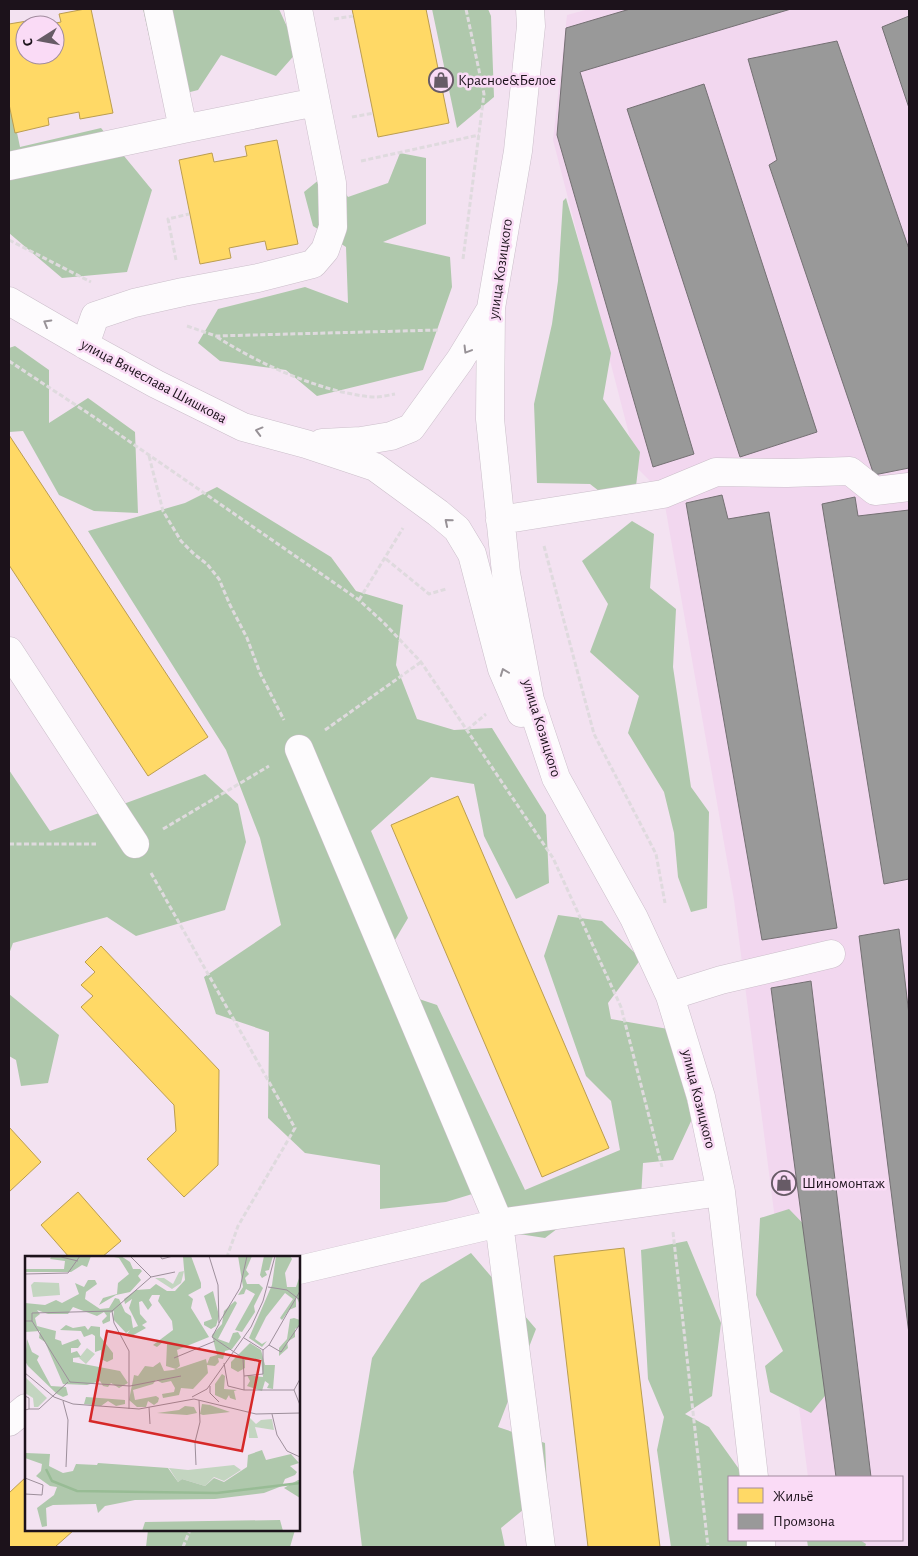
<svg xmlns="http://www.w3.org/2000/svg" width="918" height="1556" font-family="'Alegreya Sans',sans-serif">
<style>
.built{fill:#f2d7ef}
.forest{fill:#afc8ac}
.homes{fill:#ffd966;stroke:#bb9d50}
.industry{fill:#999;stroke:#747073}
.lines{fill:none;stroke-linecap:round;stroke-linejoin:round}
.minor-casing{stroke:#cbbeca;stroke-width:29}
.path{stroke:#dfdade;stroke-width:3;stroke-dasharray:5 2.5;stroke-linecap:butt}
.minor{stroke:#fdfbfd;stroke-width:28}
.oneway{stroke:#989297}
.labels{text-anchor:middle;stroke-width:5;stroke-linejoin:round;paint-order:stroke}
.poi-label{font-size:15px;fill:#1c121b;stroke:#fadbf6;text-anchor:start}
.street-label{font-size:15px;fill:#1c121b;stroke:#fadbf6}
.inset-river{fill:none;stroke:#98bc95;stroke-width:2.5}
.inset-road{fill:none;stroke:#9d8f9b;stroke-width:1}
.view{fill:#d62828;fill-opacity:0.15;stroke:#d62828;stroke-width:2.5}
.inset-edge{fill:none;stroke:#1c121b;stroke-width:2.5}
</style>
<rect width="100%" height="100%" fill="#f3e2f1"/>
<!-- built -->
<path class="built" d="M589,9H909V1547H817L816,1540H902V1477H808L734,900L663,494L638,469L553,140L567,15Z"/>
<!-- forest -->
<path class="forest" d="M143,9H279L298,51L276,76L221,55L198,90L163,99Z
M432,9H488L491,16L494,97L457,128Z
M9,94L20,147L101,128L152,190L127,272L62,278L9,233Z
M400,153L426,158V224L383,242L450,257L452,287L423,370L317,396L286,370L220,361L198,343L218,309L305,287L348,303L346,247L313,226L304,192L331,170L348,197L388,183Z
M566,198L611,353L603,399L640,452L636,486L608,498L590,484L537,483L534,404L552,324L558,281L563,201Z
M15,346L49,370V423L88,398L135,432L138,513L94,511L59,495L23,431L9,432V348Z
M217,487L331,557L356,591L403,605L396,665L417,719L454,730L492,728L546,815L549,883L516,899L484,836L474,784L431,777L371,831L408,918L379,967L386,988L437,1005L525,1190L620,1150L611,1101L586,1076L544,956L558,915L602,921L641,959L608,1003L611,1019L668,1029L692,1119L673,1160L643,1163L640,1215L574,1216L545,1238L519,1234L492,1188L446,1202L380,1209V1165L305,1153L268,1118L269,1032L216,1014L204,977L281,925L260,838L226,750L88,531L185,503Z
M632,521L654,534L650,588L676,609L673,667L691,787L709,812L707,908L691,912L678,877L674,833L664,792L628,733L639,696L590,652L608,604L582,561Z
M9,770L50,831L205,774L238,804L246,842L225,910L136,936L107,917L13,943L9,954Z
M9,994L59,1035L48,1083L21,1086L16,1060L9,1056Z
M789,1209L821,1242L842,1375L811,1413L770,1392L765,1366L783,1351L756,1295L760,1218Z
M687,1241L721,1323L712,1396L685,1414L709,1427L744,1476V1477H729V1540H750V1547H671L657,1450L664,1417L648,1379L641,1250Z
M471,1253L536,1329L498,1427L545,1443L547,1490L501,1528L505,1547H362L353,1472L372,1358L421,1283Z
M148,1530H295L290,1547H146Z
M807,1540H860L866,1544L865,1547H808Z"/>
<!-- homes -->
<path class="homes" d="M85,9H91L113,113L80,119L79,112L48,118L49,125L15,133L9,104V24L27,21L28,25H25V55H55V25H45L61,22L59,14Z
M352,9H426L449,123L378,137Z
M277,140L298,244L267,250L265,241L229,248L231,258L200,264L179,160L212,153L214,162L247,156L245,146Z
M9,435L208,737L148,776L9,565Z
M458,796L609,1148L542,1177L391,825Z
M101,946L219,1070L218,1165L184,1197L147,1159L176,1131L174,1105L81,1007L93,996L81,985L95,972L85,962Z
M9,1127L41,1162L9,1192Z
M78,1192L121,1241L102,1257H69L41,1225Z
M624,1248L660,1547H588L554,1256Z
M26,1477V1530H74L55,1547H9V1493Z"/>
<!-- industry -->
<path class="industry" d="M630,9H791L580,72L694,454L653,467L557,135L566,28Z
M909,16V108L882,27Z
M837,41L909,249V468L874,475L769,165L777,160L748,59Z
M704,84L817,432L740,457L627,109Z
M722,495L728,519L769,512L837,928L762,940L686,503Z
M855,497L858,516L909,510V879L884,884L822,504Z
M899,929L909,1015V1334L859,936Z
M811,981L871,1477H836L771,988Z"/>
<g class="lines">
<defs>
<path id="minor" d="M158,9L183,129L316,102L298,9
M530,9L531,26L518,151L491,308L490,419L506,573L530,700L556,778L634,918L670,996L701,1097L721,1192L754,1477
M9,166L183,129
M9,301L85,345L156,384L243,427L306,444L375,467L438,513L457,529L472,554L502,669L521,713
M85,345L95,316L134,303L183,292L258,278L313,264L325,250L333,227L332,183L316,102
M322,443L361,441L391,436L411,428L460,360L491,309
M500,520L663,494L716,472L787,473L850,471L875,491L909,487
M9,651L135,844
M299,749L499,1223L541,1547
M670,996L721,980L831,954
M299,1270L499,1223L721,1192
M9,1422L26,1408
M761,1540V1547"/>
</defs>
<!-- minor casing -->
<use href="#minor" class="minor-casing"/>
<!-- path -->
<path class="path" d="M334,19L353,16
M352,117L374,113
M361,161L479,135
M9,240L91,282
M463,259L484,94L466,9
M176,260L168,219L189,214
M187,326L216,336L439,330
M217,337C255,361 298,381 342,392C353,394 364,397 376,397C382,397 389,395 395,394
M9,361L94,417L359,600L384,623L421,662L553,858L621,1007L662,1167
M149,456L163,511L181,541L194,554L207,564L219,579L230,605L247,638L260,673L284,720
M544,546L594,734L656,854L665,903
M386,559L429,594L446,589
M359,600L403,528
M325,730L421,662
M467,730L486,714
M163,829L269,766
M9,844H96
M151,873L295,1128L238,1226L227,1257
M673,1232L708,1547
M183,1547L190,1530"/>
<!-- minor -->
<use href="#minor" class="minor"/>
</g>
<!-- one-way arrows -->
<defs><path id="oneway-chevron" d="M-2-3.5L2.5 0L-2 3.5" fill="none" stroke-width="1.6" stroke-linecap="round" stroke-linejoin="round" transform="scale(1.25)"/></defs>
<g class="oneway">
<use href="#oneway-chevron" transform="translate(47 323) rotate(-150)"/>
<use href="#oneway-chevron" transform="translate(467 350) rotate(121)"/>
<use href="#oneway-chevron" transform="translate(259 431) rotate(-165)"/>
<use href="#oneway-chevron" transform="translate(448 522) rotate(-140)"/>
<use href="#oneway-chevron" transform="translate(504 672) rotate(-111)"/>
</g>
<!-- icons -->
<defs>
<symbol id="shop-ring" viewBox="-11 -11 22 22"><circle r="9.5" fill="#fadbf6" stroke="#675b66" stroke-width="1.5"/><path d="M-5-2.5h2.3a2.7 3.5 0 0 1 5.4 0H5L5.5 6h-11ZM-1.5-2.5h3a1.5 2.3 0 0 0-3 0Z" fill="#675b66"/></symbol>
</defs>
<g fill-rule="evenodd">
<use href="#shop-ring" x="427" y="66" width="28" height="28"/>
<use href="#shop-ring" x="770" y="1169" width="28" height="28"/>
</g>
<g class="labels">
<!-- poi labels -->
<g class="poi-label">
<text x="458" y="85">Красное&amp;Белое</text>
<text x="802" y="1188">Шиномонтаж</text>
</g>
<!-- street labels -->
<g class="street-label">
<text transform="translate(500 269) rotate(-82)" y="5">улица Козицкого</text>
<text transform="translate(154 381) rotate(28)" y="5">улица Вячеслава Шишкова</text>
<text transform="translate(542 728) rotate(73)" y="5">улица Козицкого</text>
<text transform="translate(699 1099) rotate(76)" y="5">улица Козицкого</text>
</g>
</g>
<!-- overview -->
<g transform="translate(25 1256)">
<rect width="275" height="275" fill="#f3e2f1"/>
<path d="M159,15L156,27L147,33L130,22H139L148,28L154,16ZM9,26L34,27L35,39L8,41L6,29ZM62,92L70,98L61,108L54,102ZM0,121L22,142L13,151H9L8,142L0,137ZM223,160L231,168L236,164L247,163L249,174L230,171L233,182H224ZM209,209L216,214L199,225L189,221L180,230L157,223L153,226L144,212L163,214Z" fill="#c3d5c0"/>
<path d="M27,0H66L62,11L57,9L46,16H0V13H39L40,5L25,3ZM84,0H96L105,6L108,13H115L117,15L113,20L116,24L105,36L91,39L74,49L78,42L92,38L93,27L104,18L94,2ZM166,0L176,27V32L163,39L168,43L166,52L184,81L152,94L155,110L151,113L141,110L142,88L138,86L132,91L128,89L148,74L147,65L133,45L135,39H127L124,44L127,49L123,54L117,45L114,46L115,58L122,66L117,69L121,72L105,81L102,78L105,74L101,77L88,63L89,55L85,57V65L78,68L77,65L82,60L79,56L72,60L48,51L43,58H23L12,54L15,58L10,62L12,70L31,75L30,83L36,85L37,89L53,83L56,88L53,92H46V97L52,95L56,101L48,102V106L95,115L103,127L94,132L86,127L83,131L78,130L75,125L62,129L38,128L20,86L14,82L15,75L0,76V47L20,49L31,44L37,47L54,38L50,27L59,31L63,24H70L72,28L61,36L60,43L75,53L84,52L90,42L94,43L100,56L106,60L108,72L113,70L104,52L107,43L100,48L99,43L111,34L125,33L131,28L142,35H150L160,24L158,1ZM213,0H227L221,14L224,18L220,22L222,28H234L238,32L229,50L230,56L217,76L210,74L230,38L221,33L219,38L213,39L218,31ZM239,0H248L244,14L240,15L242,19L237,22L235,19ZM251,0H265L267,3L260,17L262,31H271L275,19V49L271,40V51L264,54L257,64L255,62L268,43L260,37L241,61L230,83L237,88L242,85L237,91L224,82L247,29ZM188,35L194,60L191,70L186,73L179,69V66L187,63L179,40ZM210,45L212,47L193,83L204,87L208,77L213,76L216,81L207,93L200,95L198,103L193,102L194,106L190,110L182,109L183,117L168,133L156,132L154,139L138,142L137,138L149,136L150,132L146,125L137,127L131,124L128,128L108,134L110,144L131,140L134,142L133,146L129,149L123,145L121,151H112L104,144L109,119L113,120L120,110L128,111L135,106L139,115L148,114L181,103L182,108L185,101L192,99L187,79L197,68L199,55ZM269,62L275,64V70L270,73V81L262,86L263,92L254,100V92L262,83L265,63ZM41,69L48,72L60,70L63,74L66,70L75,71V80L88,97V103L82,106L76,103V94L70,96V80L67,78L59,81L56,75L35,74ZM2,83L7,96L14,100L12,104L26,130L41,131L43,139L38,141L32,138L3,110L0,105ZM225,87L236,94L240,109H250L248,133L242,132L244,128L240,125L237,135L222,130L225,125L222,119L238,121L236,103L220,104V112L213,116L206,112V106ZM197,118L200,120L199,133L212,134L209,135L211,144L205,142L204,139L201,144L190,139V128ZM61,141L100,144V148L91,150L83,145L76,150L59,148ZM177,148L185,149L205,156L178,159L175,158ZM160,150L169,151L172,157L162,159L132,157L154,154ZM237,194L241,204L266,198L274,207L265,210L272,216L270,219L260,223L257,230L239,237L190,243L110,244L80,250L73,257L71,248L28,249L21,252L22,270L17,271L12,252L29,239L32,231L25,230L11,220L16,215L17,208L0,202L1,197L25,198L24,210L38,217L48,215L51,208L72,209L73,207L143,212L153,226L157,223L180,230L189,222L199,226L222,211L223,199ZM275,224V242L259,232L273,224ZM255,264L258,275H117L120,266Z" fill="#afc8ac"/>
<path class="inset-river" d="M21,213L27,225L52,235L192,237L275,227"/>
<path class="inset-road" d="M105,0L126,21M135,0L137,3L148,0M184,0L193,29L194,68L187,81L218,102L219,120M5,1H36L53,5M0,18L43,17L55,0M243,31L262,34L275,44M0,65H7L45,126L105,130L156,120M7,65V57L87,55M194,67L215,32L222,0M219,82L238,94L244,89L275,35M244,89L256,96L275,68M238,94V118L219,120V134H269M149,102L190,85M199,107L203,130L219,134M0,117L29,141L48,148L114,153L169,143L231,158L275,157M275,123L269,134L275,149M185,130V137L194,146M0,140L4,142V153L0,154M167,141L182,133L226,71L238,45L250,0M38,145L43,164L41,211M124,151L125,168M4,153H14L43,126M104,153V95L89,67L87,55L126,21L150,16M247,158L252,179L262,195L275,201M171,209L170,186L175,166L174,144M0,222L18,229L17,239L0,238"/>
<path class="view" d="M82,75L235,105L217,195L65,165Z"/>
<rect width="275" height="275" class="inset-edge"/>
</g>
<!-- border -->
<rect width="918" height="1556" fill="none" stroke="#1c121b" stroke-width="20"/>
<!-- legend -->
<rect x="728" y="1476" width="175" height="65" fill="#fadbf6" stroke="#a18b9e"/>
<rect x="738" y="1488" width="25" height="15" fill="#ffd966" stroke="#a18b9e"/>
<text x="773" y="1501" font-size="15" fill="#1c121b">Жильё</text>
<rect x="738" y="1514" width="25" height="15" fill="#999999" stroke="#a18b9e"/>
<text x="773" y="1526" font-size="15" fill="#1c121b">Промзона</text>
<!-- north arrow -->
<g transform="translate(40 40) rotate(259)"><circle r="24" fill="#fadbf6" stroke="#a18b9e"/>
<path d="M0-4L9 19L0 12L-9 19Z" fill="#675b66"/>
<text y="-8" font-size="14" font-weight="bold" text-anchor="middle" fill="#1c121b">С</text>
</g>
</svg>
